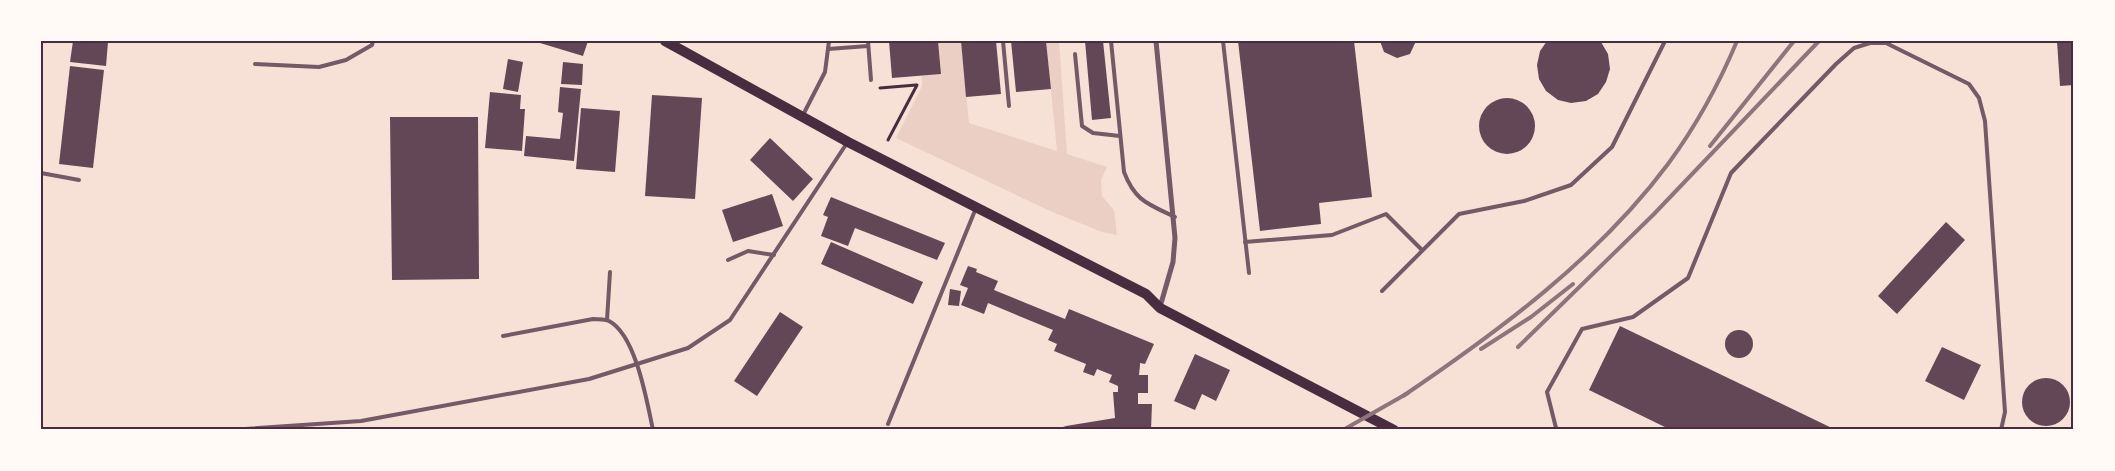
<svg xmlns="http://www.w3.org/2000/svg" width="2115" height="471" font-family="Arial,sans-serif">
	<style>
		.green { fill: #ebcfc5 }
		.building { fill: #644757 }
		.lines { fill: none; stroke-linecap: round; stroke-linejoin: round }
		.path { stroke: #4a2c40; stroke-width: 3 }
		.service { stroke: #755966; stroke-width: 4 }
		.minor { stroke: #755966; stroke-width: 5 }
		.secondary { stroke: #4a2c40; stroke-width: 10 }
		.rail { stroke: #8f747c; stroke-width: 4 }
		.neatline { fill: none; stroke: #4a2c40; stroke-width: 2 }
	</style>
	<rect width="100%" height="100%" fill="#f7e1d7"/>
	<!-- green -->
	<path class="green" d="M938,41h23l8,82 88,28 -11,-110h13l8,113 40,13 -6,13 1,16 12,14 3,25 -15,-3 -52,-21 -154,-73 26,-52v-10l19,-2z"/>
	<!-- building -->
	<g class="building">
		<path d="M73,41l35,1 -2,24 -36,-4z"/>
		<path d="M541,41h47l-5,15 -43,-13z"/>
		<path d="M889,41h49l3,33 -49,4z"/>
		<path d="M961,41h35l5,53 -35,3z"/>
		<path d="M1011,41h35l5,48 -35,3z"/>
		<path d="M1085,41h18l8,77 -19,2z"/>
		<path d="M1238,41h116l18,156 -53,6 2,21 -61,7z"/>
		<path d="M1380,41h36l-6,13 -13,4 -13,-6z"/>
		<path d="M1547,41l54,1 7,12 2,15 -4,13 -8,12 -12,7 -15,2 -13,-3 -12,-9 -7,-12 -2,-14 3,-14z"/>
		<path d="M2057,41h17v44l-14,1z"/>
		<path d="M508,59l15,3 -5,30 -15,-3z"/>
		<path d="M563,62l20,2 -1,21 -21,-1z"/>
		<path d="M70,66l34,4 -11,98 -34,-4z"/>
		<path d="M560,87l21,2 -7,72 -50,-5 2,-20 34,3 3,-26 -5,-1z"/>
		<path d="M490,92l31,3 -1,14h5l-3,42 -37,-3z"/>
		<path d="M652,95l50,3 -7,101 -50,-3z"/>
		<circle cx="1507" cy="126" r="28"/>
		<path d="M581,108l39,3 -5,61 -39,-3z"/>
		<path d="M390,117h88l1,162 -87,1z"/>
		<path d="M770,138l43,41 -20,22 -43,-41z"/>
		<path d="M772,194l11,32 -50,16 -11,-32z"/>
		<path d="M831,197l114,46 -8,17 -82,-32 -7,18 -27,-10 7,-19 -5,-2z"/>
		<path d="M1946,222l19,18 -68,74 -19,-18z"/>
		<path d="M831,242l92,40 -10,22 -92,-40z"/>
		<path d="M968,266l9,3 -1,3 22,9 -4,9 71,29 4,-10 85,35 -9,20 -5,-1v2l-1,10h9v18h-10v11h14l-1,26h-97l12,-4 49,-8 -2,-26h5v-6l-9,-4 3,-7 -15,-6 -3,7 -11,-4 3,-8 -32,-13 3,-7 -9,-4 5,-10 -65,-27 -4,11 -23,-9 7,-17 -8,-3z"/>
		<path d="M950,289l11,2 -2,15 -11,-1z"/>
		<path d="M780,312l23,15 -46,69 -23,-15z"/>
		<path d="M1620,326l106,51 110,53h-165l-82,-40z"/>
		<circle cx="1739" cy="344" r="14"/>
		<path d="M1942,347l39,18 -17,35 -39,-19z"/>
		<path d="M1195,354l35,16 -14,31 -14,-7 -7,16 -21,-9z"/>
		<circle cx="2046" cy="402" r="24"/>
	</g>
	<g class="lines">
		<!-- path -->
		<g class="path">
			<path d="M880,88l36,-3"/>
			<path d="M888,140l29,-55"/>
		</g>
		<!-- service -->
		<g class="service">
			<path d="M868,41l3,39"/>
			<path d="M1003,41l6,65"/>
			<path d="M1111,41l13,131c11,29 24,32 51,45"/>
			<path d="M1223,41l26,232"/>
			<path d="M828,49l40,-3"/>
			<path d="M1075,54l7,72 11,7 27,3"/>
			<path d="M255,64l64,3 27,-7 26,-15 1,-4"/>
			<path d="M803,115l22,-43 4,-31"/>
			<path d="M41,173l38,7"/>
			<path d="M1245,242l87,-7 54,-21 36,36"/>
			<path d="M728,260l20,-9 26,4"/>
			<path d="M1382,291l77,-77 65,-13 47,-16 41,-38 53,-106"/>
			<path d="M607,320l3,-48"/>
			<path d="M503,336l90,-17c5,0 11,0 16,2 27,14 38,81 44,109"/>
			<path d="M888,424l88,-216"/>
			<path d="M230,430l131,-9 228,-42 99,-31 42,-28 117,-177"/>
			<path d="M1561,430l-5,-2 -9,-36 35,-63 51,-12 55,-39 43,-105 105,-109 18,-16 16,-5h16l83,41 10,14 6,23 20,291 -4,18"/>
		</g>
		<!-- minor -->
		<path class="minor" d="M1156,41l19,197 -2,24 -13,45"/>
		<!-- secondary -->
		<path class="secondary" d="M665,41l183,101 298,152 14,14 234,122"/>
		<!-- rail -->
		<g class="rail">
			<path d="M1710,146l84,-105"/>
			<path d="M1518,347l136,-133 165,-173"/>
			<path d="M1481,349l50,-32 42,-33"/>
			<path d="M1403,396c96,-65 195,-138 265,-232 28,-38 51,-80 69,-123"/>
			<path d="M1343,430l65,-37"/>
		</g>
	</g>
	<!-- border -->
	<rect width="2115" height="471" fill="none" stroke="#fffaf5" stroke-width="85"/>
	<rect x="42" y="42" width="2030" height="386" class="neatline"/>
</svg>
